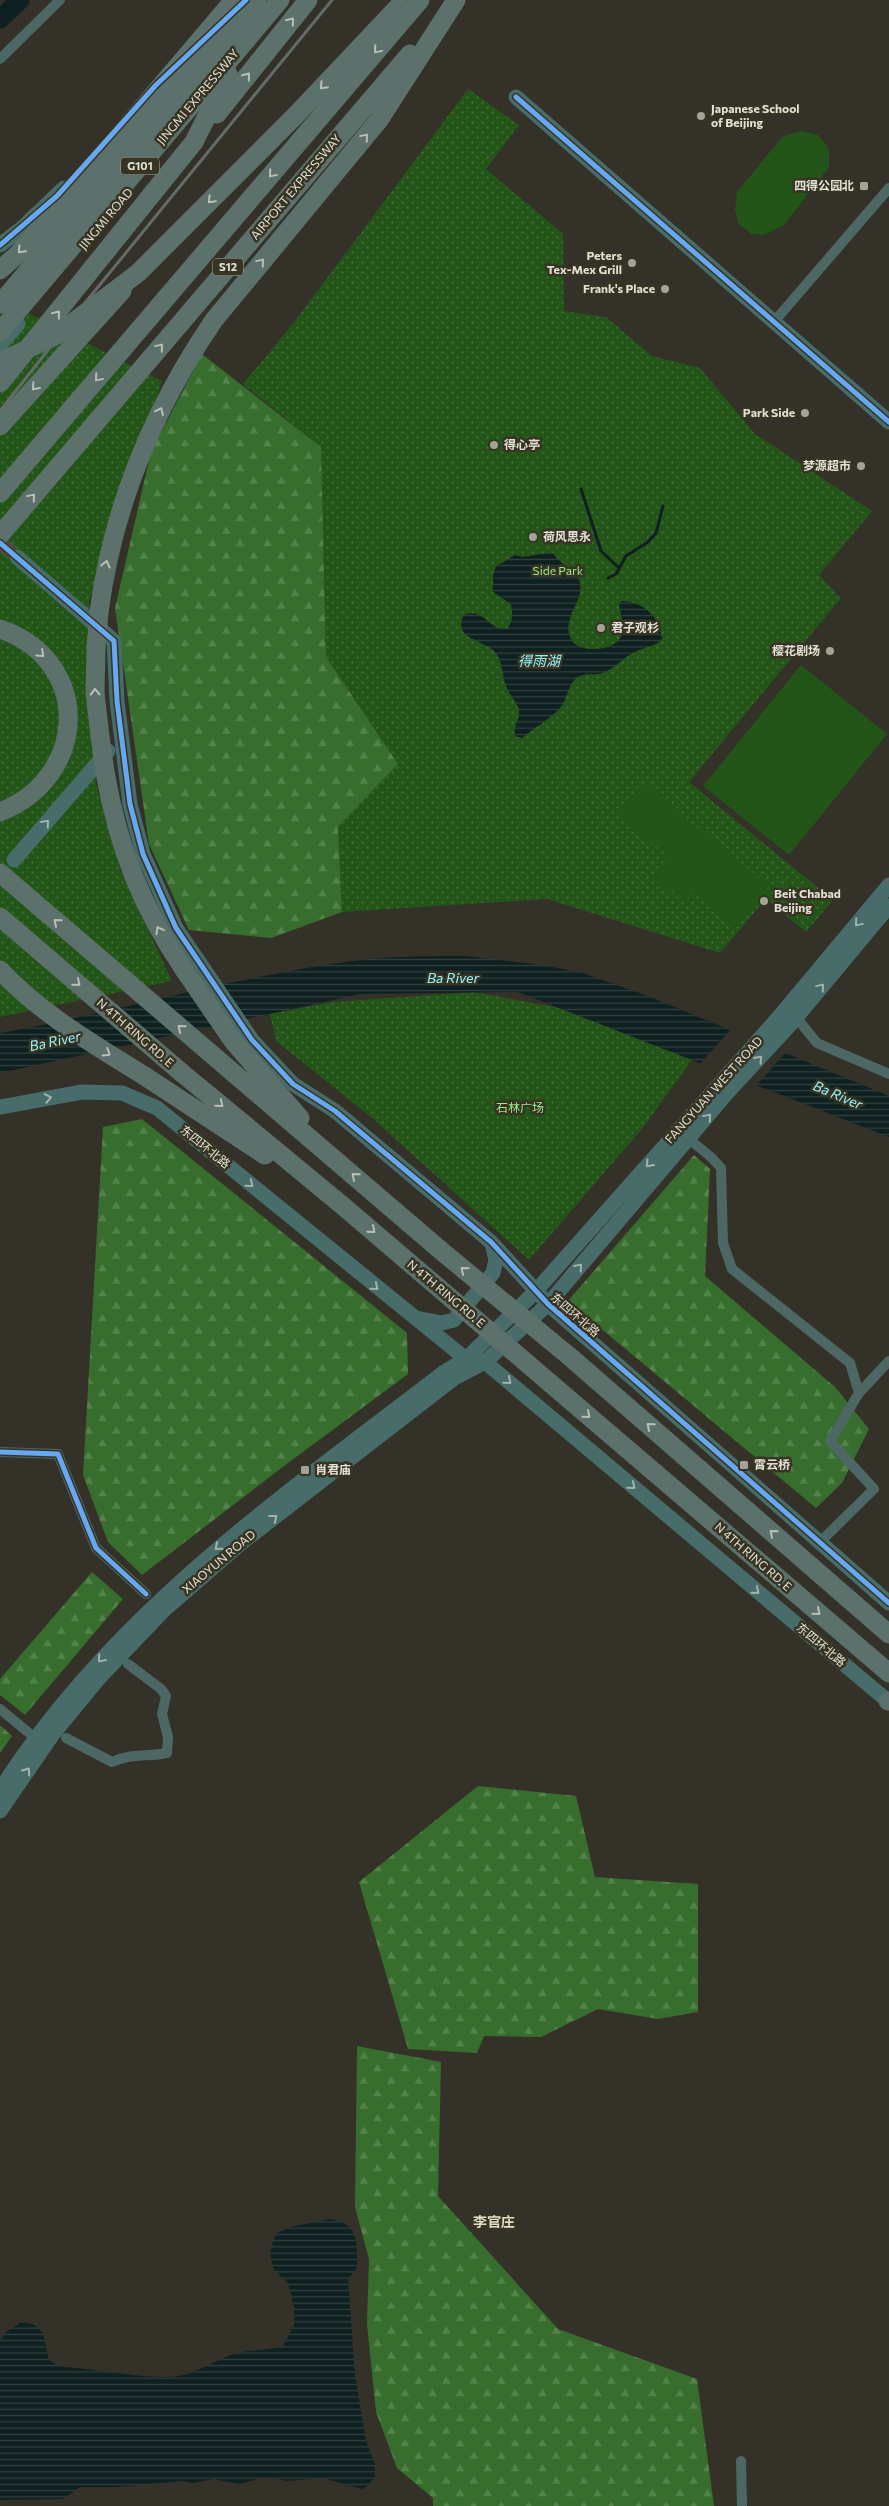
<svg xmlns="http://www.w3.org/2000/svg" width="889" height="2506" font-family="Commissioner,'Noto Sans SC',sans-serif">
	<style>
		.grass { fill: url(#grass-dots) }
		.forest { fill: url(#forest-firs) }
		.pitch { fill: #245518 }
		.water { fill: url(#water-rules) }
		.pier { fill: #333128 }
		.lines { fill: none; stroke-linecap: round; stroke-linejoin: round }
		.stream { stroke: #0f2021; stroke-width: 3 }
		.river { stroke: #0f2021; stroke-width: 19 }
		.secondary-tunnel { stroke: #4d4b42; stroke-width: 15; stroke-dasharray: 15 8; stroke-linecap: butt }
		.street { stroke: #4d6764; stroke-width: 10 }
		.secondary { stroke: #476c69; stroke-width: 15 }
		.highway { stroke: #5c716c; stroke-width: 19 }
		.rail { stroke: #636c68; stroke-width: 3 }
		.highway-bridge { stroke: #5c716c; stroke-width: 19 }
		.cycleway-casing { stroke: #383423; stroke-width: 8 }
		.cycleway { stroke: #66a8f1; stroke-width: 5 }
		.oneway { stroke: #babfb6 }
		.oneway2 { stroke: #a4b2aa }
		.poi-dot { fill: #a5a398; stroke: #383423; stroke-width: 2 }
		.labels { text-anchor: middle; stroke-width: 5; stroke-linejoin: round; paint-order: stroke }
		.shield { fill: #383423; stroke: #afaca0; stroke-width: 1 }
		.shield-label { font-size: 11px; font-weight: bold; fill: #e2e0d5 }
		.street-label { font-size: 12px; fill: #e2e0d5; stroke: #383423 }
		.poi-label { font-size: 12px; font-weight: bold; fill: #e2e0d5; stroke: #383423; text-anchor: start }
		.park-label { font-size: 12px; fill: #97ea87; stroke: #383423 }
		.water-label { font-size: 14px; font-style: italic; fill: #93f4ff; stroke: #383423 }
		.neighbourhood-label { font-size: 14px; font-weight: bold; fill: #e1dcc7; stroke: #383423 }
	</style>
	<defs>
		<pattern id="grass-dots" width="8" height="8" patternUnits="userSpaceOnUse" patternTransform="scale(1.25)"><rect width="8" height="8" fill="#245518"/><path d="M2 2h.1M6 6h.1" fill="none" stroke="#446d39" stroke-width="1.8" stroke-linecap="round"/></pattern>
		<pattern id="forest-firs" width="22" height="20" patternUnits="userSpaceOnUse" patternTransform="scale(1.25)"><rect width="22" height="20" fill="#386e2d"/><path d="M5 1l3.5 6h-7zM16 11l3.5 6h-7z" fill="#54824b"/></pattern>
		<pattern id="water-rules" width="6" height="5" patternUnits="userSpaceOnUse" patternTransform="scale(1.25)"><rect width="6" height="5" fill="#0f2021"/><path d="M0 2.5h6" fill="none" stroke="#324040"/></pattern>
	</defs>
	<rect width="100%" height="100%" fill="#333128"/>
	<!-- grass -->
	<g class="grass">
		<path d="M468,89l51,36 -33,44 77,65 1,77 42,6 46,39 48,12 55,66 117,77 -53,64 22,23 -152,184 144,118 -27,32 -40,-33 -46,54 -173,-54 -205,13 -4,-85 60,-63 -72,-107 -5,-210 -78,-63 52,-63z"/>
		<path d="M0,299l162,82 -73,221 7,181 25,88 51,110 -172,36z"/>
		<path d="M475,992l100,19 122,42 -56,77 -112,130 -158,-143 -95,-76 -6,-27 63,-12z"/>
	</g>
	<!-- forest -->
	<g class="forest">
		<path d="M202,354l119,93 5,210 72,107 -60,63 4,85 -71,26 -82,-8 -40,-86 -34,-236 36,-156z"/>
		<path d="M142,1119l265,214 1,41 -124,92 -142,109 -34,-33 -25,-67 20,-348z"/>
		<path d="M694,1155l16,14 -5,107 130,111 34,42 -27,54 -26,25 -248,-207z"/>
		<path d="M92,1572l31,27 -98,116 -25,-20v-16z"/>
		<path d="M0,1725l12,11 -12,17z"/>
		<path d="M478,1786l98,10 19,81 103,7v128l-40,7 -60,-10 -57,28 -57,-1 -7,17 -69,-4 -49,-167z"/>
		<path d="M357,2046l84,16 -3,134 120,133 139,50 17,127h-281v-8l-36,-30 -21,-56 -9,-88 2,-65 -14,-52z"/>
	</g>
	<!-- pitch -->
	<g class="pitch">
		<path d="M802,131l16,4 11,14v18l-45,58 -20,10 -13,-1 -12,-10 -4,-14 2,-18 46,-56z"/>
		<path d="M801,665l86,69 -98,121 -86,-69z"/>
		<path d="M642,783l127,103 -33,41 -43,-35 -9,10 -31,-26 15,-20 -52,-43z"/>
	</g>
	<!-- water -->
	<g class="water">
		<path d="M548,553h5c6,11 22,15 26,27 8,19 -19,38 -8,59 8,16 47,12 51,-5 3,-10 -2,-21 -3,-30l3,-3c21,0 39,17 40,38 -7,8 -18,8 -27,13 -12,5 -19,16 -32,21 -8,3 -17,-1 -25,4 -9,6 -10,18 -15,27 -7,11 -30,25 -41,34l-7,-2c-2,-10 5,-17 4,-26 -2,-9 -10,-15 -13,-24 -4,-10 -3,-23 -10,-33 -10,-13 -45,-13 -32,-38 21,-8 23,16 43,14 6,-8 6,-15 4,-25l-18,-12v-17l3,-9 19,-11 7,2z"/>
		<path d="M466,956l76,9 41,8 65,23 241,100v41l-371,-145 -158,2 -360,79v-40c118,-21 234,-56 352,-72 38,-5 76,-5 114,-5z"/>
		<path d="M329,2219c31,4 28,23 28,49l-9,11 7,96 11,66 9,24v11l-6,9 -7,4 -39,-11 -35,3 -23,-4 -26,7 -25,-5 -21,4 -10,-2 -66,6h-37l-17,12 -63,1v-159l6,-9 17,-11c32,8 17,30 29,41 3,2 8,4 12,5 34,2 68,10 102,10 26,1 45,-16 68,-23 16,-5 33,-3 49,-8l11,-21v-18l-6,-24 -14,-13 -4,-15 3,-14 4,-8 14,-6z"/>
	</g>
	<!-- pier -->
	<path class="pier" d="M732,1028l55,23 -33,37 -56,-22z"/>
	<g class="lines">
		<!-- stream -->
		<g class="stream">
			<path d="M581,489l20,62 18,17"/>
			<path d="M608,578l8,-4 10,-18 22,-14 8,-9 7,-27"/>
		</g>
		<!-- river -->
		<path class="river" d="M0,19l20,-19"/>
		<!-- secondary-tunnel -->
		<path class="secondary-tunnel" d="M0,543l17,14"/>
		<!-- street -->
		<g class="street">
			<path d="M0,59l60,-59"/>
			<path d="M773,323l116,-135"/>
			<path d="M796,1017l21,26 72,31"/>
			<path d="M689,1139l22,18 10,11 2,75 9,26 118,94 9,30 -29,48 44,48 -54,53"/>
			<path d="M859,1393l30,-32"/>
			<path d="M0,1452l58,2 38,94 50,46"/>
			<path d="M0,1709l34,28"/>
			<path d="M66,1738l46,24c19,-9 36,-5 55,-9l1,-16 -6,-23 4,-18 -5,-7 -33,-25"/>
			<path d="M741,2461l1,45"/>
		</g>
		<!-- secondary -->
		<g class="secondary">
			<path d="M516,97l373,325"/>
			<path d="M0,245l22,-17 42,-40"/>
			<path d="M0,345l18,-21"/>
			<path d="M17,557l97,84 3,60 13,103 13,50 33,74 76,112 41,44 42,27 156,131 57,62 341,299"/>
			<path d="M14,860l94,-109"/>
			<path d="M0,1107l82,-15 40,1 35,15 309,251 19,3 404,340"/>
			<path d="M416,1318l26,5 12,-3 39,-47 3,-13 -4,-16"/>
			<path d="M0,1790c112,-177 281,-292 443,-417l23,-14 69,-67 243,-274 111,-133"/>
			<path d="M0,1811l53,-77 47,-57 64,-67 76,-66 213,-165 32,-17 63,-58 179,-211 63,-68 99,-119"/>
		</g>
		<!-- highway -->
		<g class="highway">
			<path d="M217,114l91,-114"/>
			<path d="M295,116l104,-110"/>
			<path d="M0,304l257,-304"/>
			<path d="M0,332l280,-332"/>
			<path d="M0,383l194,-241 34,-68"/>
			<path d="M0,426l122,-135"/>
			<path d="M0,493l420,-493"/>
			<path d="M0,535l410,-481"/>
			<path d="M99,612c14,-106 55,-204 115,-292l165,-200 77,-120"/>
			<path d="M0,629c93,32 89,148 0,183"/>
			<path d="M96,647l-1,46 5,43"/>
			<path d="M105,772c13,75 37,136 80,199"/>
			<path d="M0,917l182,156"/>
			<path d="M0,970c40,43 93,74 143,105"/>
			<path d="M569,1356l320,278"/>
			<path d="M550,1383l339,290"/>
			<path d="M888,1701h1"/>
		</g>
		<!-- rail -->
		<path class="rail" d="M0,411l85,-108 247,-303"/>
		<!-- highway-bridge -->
		<g class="highway-bridge">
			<path d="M0,270l19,-17 215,-253"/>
			<path d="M0,362l55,-26 83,-63 157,-157"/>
			<path d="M96,647l3,-35"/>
			<path d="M100,736l5,36"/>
			<path d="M0,873l445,381 124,102"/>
			<path d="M185,971l48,70 67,77"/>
			<path d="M182,1073l161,133 207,177"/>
			<path d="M143,1075l122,80"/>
		</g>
		<defs>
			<g id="cycleway">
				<path d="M516,97l373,325"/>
				<path d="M0,245l57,-49 99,-111 90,-85"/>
				<path d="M0,543l114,98 3,60 13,103 13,50 33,74 76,112 41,44 42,27 156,131 57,62 341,299"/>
				<path d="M0,1452l58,2 38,94 50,46"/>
			</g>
		</defs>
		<!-- cycleway casing -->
		<use href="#cycleway" class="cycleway-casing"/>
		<!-- cycleway -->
		<use href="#cycleway" class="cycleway"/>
	</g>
	<!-- one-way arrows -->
	<defs><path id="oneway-chevron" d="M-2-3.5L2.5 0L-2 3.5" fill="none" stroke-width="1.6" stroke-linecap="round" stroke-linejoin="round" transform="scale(1.25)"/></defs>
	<g class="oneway">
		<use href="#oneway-chevron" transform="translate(291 21) rotate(-51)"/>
		<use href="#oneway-chevron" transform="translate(377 50) rotate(130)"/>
		<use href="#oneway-chevron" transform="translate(247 76) rotate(-51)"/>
		<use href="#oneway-chevron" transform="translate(323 86) rotate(134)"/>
		<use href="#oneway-chevron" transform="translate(365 137) rotate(-50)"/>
		<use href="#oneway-chevron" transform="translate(272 174) rotate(130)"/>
		<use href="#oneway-chevron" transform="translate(211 200) rotate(135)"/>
		<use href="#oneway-chevron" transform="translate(21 250) rotate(133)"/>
		<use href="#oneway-chevron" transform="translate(261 262) rotate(-50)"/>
		<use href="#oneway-chevron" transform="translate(57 314) rotate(-51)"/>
		<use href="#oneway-chevron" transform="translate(160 347) rotate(-50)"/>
		<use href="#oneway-chevron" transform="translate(98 378) rotate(130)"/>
		<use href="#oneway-chevron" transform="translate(35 387) rotate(132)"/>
		<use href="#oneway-chevron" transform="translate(160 411) rotate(-64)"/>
		<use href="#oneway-chevron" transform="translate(32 497) rotate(-50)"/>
		<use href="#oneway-chevron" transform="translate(106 564) rotate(-76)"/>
		<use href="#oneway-chevron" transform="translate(41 654) rotate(42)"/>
		<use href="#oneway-chevron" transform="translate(95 692) rotate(-92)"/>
		<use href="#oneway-chevron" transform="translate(57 922) rotate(-139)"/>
		<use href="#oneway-chevron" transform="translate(159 930) rotate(-119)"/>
		<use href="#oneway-chevron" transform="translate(77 983) rotate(41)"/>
		<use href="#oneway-chevron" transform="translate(181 1028) rotate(-139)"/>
		<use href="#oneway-chevron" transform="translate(107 1053) rotate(32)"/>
		<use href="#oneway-chevron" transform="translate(220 1104) rotate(39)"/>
		<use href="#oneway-chevron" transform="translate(355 1176) rotate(-139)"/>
		<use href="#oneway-chevron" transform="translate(372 1230) rotate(41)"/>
		<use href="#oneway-chevron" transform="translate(464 1270) rotate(-141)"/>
		<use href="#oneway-chevron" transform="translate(587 1415) rotate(41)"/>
		<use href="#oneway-chevron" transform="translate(650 1426) rotate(-139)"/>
		<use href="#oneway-chevron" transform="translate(773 1533) rotate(-139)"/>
		<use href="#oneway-chevron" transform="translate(817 1612) rotate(41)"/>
	</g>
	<g class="oneway2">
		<use href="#oneway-chevron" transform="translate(46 823) rotate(-49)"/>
		<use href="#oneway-chevron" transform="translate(858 923) rotate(130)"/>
		<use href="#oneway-chevron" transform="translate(821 987) rotate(-50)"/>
		<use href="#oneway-chevron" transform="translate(759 1059) rotate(-48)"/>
		<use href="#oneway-chevron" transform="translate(48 1098) rotate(-11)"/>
		<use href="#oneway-chevron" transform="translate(708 1117) rotate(-50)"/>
		<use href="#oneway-chevron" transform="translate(649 1164) rotate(132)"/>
		<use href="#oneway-chevron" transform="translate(250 1184) rotate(39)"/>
		<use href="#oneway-chevron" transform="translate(579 1267) rotate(-49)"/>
		<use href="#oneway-chevron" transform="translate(375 1287) rotate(39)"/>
		<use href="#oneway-chevron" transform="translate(508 1381) rotate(40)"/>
		<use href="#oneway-chevron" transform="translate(632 1486) rotate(40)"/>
		<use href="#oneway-chevron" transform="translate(274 1518) rotate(-38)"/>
		<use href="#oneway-chevron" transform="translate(218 1547) rotate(140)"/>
		<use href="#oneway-chevron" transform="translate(756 1591) rotate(40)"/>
		<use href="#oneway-chevron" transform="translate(101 1659) rotate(131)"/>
		<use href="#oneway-chevron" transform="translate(27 1771) rotate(-55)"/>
	</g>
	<!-- markers -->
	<g class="poi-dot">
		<circle cx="701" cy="116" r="5"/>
		<rect x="859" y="181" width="10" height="10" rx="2.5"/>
		<circle cx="632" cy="263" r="5"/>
		<circle cx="665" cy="289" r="5"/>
		<circle cx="805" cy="413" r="5"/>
		<circle cx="494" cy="445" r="5"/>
		<circle cx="861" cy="466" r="5"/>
		<circle cx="533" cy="537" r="5"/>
		<circle cx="601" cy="628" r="5"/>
		<circle cx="830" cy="651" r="5"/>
		<circle cx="764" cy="901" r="5"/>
		<rect x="739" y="1460" width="10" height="10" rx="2.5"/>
		<rect x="300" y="1465" width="10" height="10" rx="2.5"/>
	</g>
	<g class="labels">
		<!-- shield labels -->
		<g class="shield">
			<rect x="121" y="157.5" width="38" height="17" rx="4"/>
			<rect x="213" y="258.5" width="30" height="17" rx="4"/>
		</g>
		<g class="shield-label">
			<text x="140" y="170">G101</text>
			<text x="228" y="271">S12</text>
		</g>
		<!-- street labels -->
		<g class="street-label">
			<text transform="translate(198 97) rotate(-50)" y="4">JINGMI EXPRESSWAY</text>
			<text transform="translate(296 187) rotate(-50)" y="4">AIRPORT EXPRESSWAY</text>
			<text transform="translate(106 219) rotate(-50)" y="4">JINGMI ROAD</text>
			<text transform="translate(135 1033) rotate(41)" y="4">N 4TH RING RD. E</text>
			<text transform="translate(714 1090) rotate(-48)" y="4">FANGYUAN WEST ROAD</text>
			<text transform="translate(205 1147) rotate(39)" y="4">东四环北路</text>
			<text transform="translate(446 1294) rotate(40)" y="4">N 4TH RING RD. E</text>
			<text transform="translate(575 1315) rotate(41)" y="4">东四环北路</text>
			<text transform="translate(753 1557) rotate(41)" y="4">N 4TH RING RD. E</text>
			<text transform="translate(219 1562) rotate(-40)" y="4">XIAOYUN ROAD</text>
			<text transform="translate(821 1645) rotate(40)" y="4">东四环北路</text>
		</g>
		<!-- poi labels -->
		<g class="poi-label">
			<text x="711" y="113">Japanese School<tspan x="711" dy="14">of Beijing</tspan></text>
			<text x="854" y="190" text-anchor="end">四得公园北</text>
			<text x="622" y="260" text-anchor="end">Peters<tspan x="622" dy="14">Tex-Mex Grill</tspan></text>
			<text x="655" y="293" text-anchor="end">Frank's Place</text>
			<text x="795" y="417" text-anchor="end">Park Side</text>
			<text x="504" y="449">得心亭</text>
			<text x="851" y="470" text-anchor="end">梦源超市</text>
			<text x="543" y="541">荷风思永</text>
			<text x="611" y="632">君子观杉</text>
			<text x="820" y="655" text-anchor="end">樱花剧场</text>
			<text x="774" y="898">Beit Chabad<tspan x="774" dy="14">Beijing</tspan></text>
			<text x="754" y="1469">霄云桥</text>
			<text x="315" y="1474">肖君庙</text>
		</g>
		<!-- park labels -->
		<g class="park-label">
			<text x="558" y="575">Side Park</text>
			<text x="520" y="1112">石林广场</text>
		</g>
		<!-- water labels -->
		<g class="water-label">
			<text x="539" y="666">得雨湖</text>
			<text x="453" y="983">Ba River</text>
			<text transform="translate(55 1041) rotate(-12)" y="5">Ba River</text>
			<text transform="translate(838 1095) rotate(23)" y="5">Ba River</text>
		</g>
		<!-- neighbourhood labels -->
		<g class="neighbourhood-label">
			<text x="494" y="2227">李官庄</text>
		</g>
	</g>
</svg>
